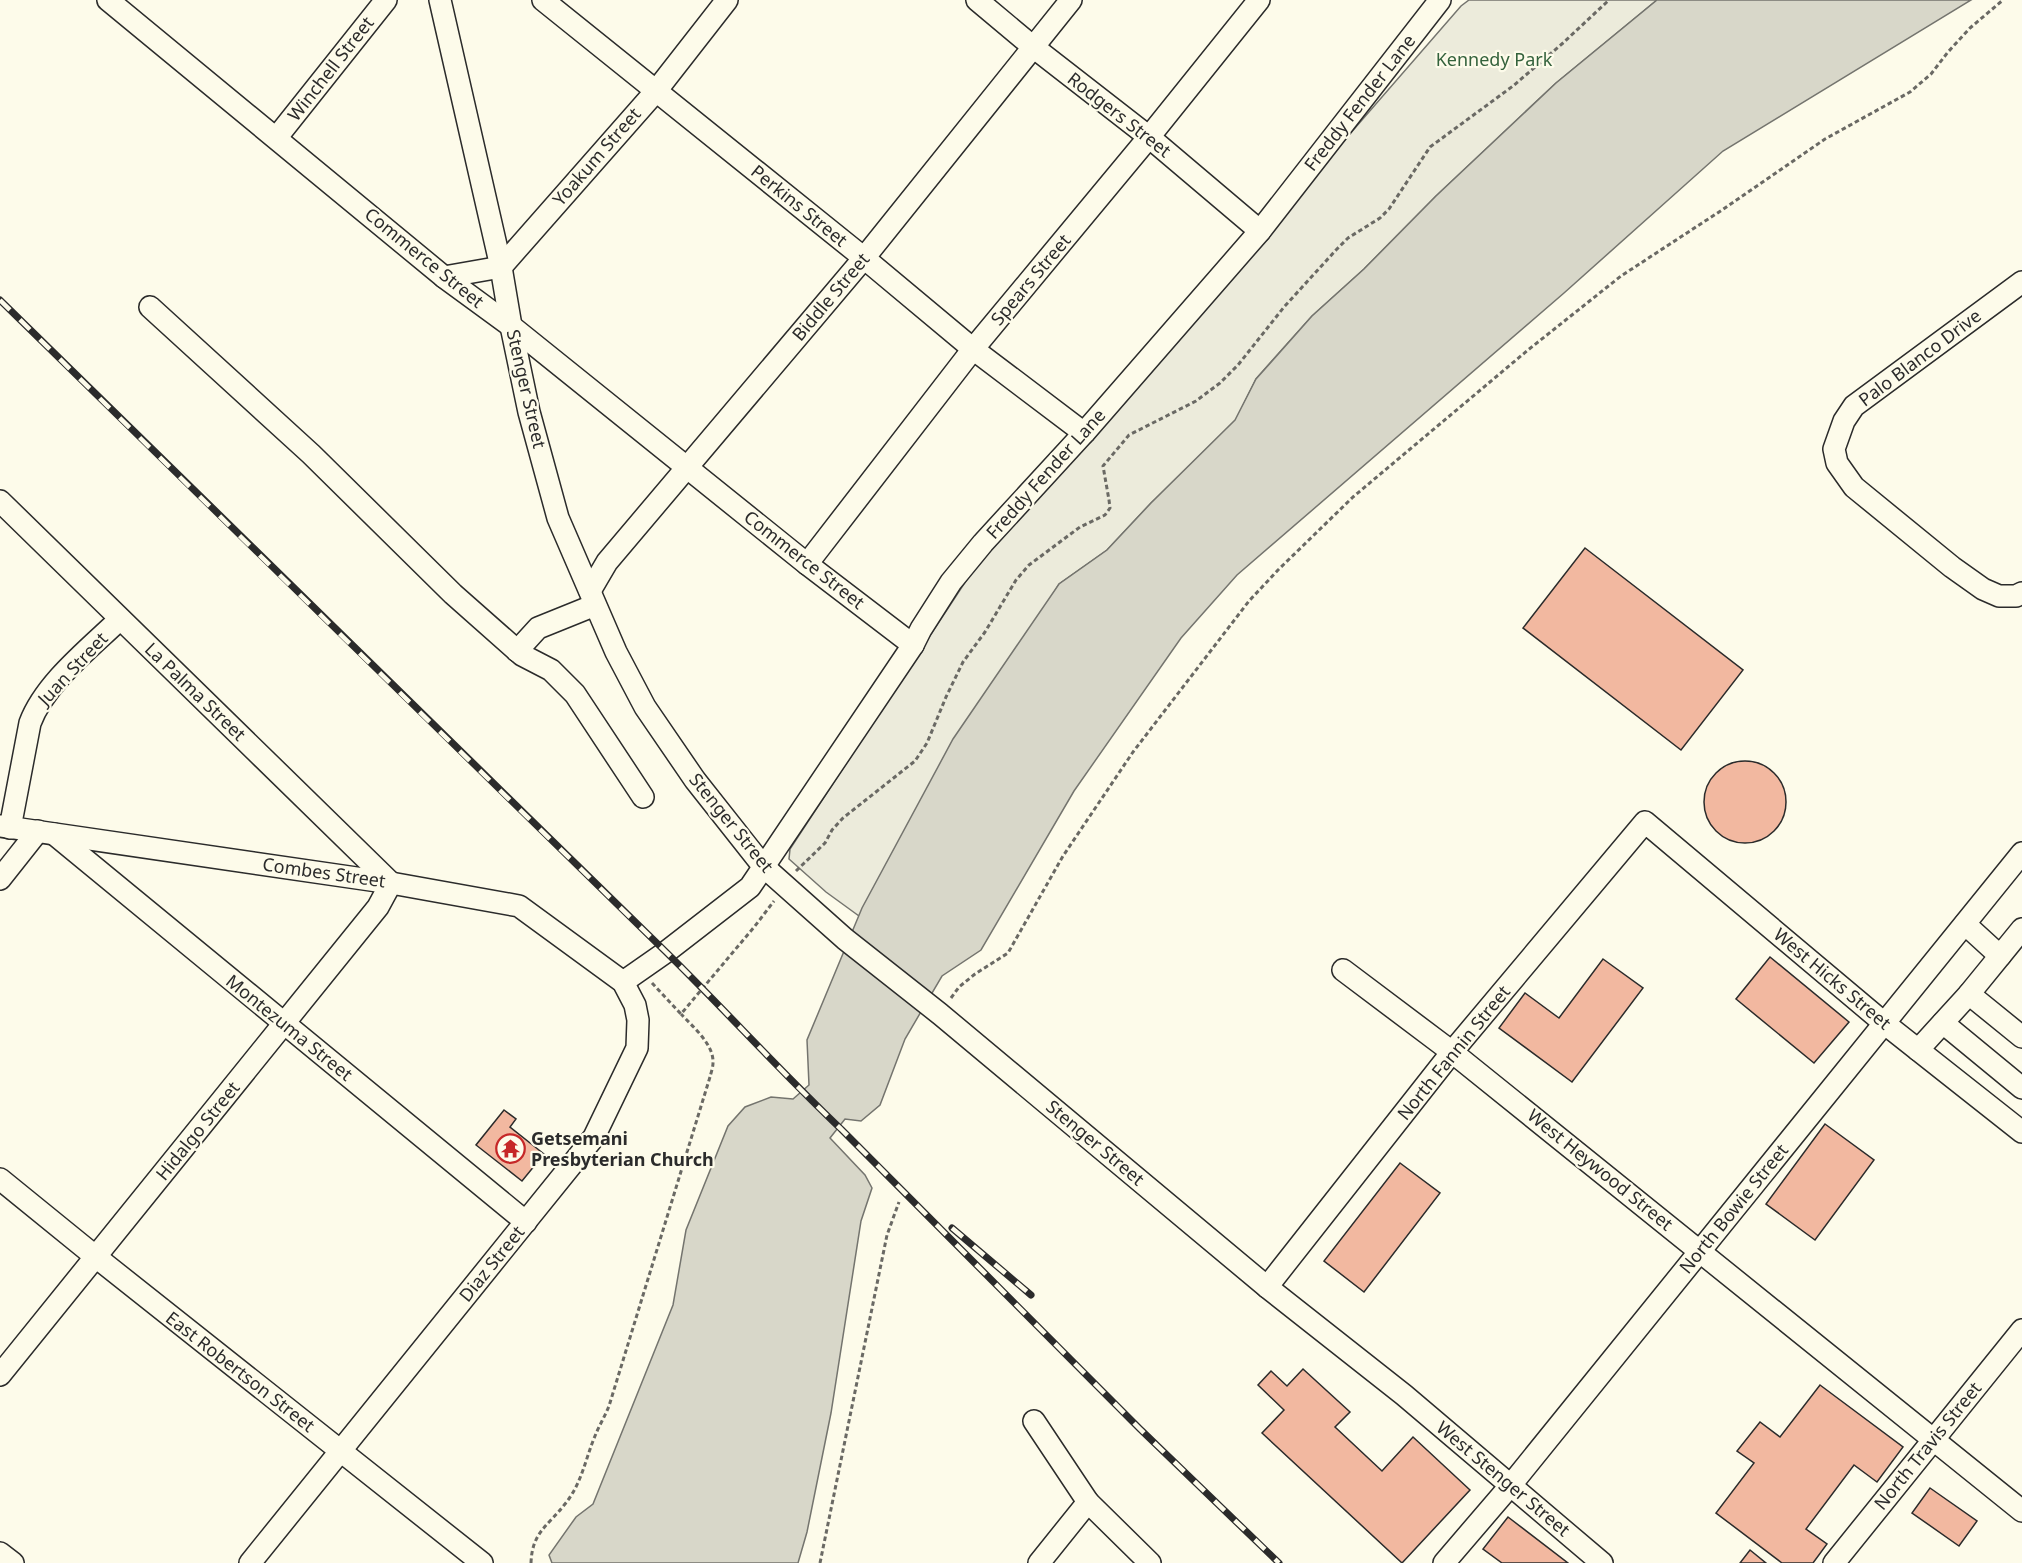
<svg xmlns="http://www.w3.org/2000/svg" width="2022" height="1563" font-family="'Noto Sans',sans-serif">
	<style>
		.green { fill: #ecebdb; stroke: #74746e; stroke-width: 1.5 }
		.water { fill: #d8d7c9; stroke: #74746e; stroke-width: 1.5 }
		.building { fill: #f2b8a0; stroke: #2b2b2b; stroke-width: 1.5 }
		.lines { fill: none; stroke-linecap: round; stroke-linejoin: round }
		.minor-casing { stroke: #2b2b2b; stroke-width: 24 }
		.path { stroke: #6a6964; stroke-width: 3; stroke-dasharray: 4.5 3; stroke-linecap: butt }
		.minor { stroke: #fdfbea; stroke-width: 21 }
		.rail-casing { stroke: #2b2b2b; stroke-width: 7 }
		.rail { stroke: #fdfbea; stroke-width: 4.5; stroke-dasharray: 14; stroke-linecap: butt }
		.labels { text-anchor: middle; stroke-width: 4.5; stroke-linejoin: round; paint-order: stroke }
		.park-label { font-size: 18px; fill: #34623c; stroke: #fdfbea }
		.street-label { font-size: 18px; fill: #2b2b2b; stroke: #fdfbea }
		.poi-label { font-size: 18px; font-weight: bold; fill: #2b2b2b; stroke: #fdfbea; text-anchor: start }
	</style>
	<rect width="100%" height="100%" fill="#fdfbea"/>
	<!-- green -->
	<path class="green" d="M1469,0h188l-101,83 -120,113 -72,73 -52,47 -56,63 -20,41 -85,83 -44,47 -48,34 -200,332 -33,-24 -37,-33 1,-10 189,-288 482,-555z"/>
	<!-- water -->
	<path class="water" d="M1657,0h314l-248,151 -159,142 -327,282 -56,63 -107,153 -93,159 -39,26 -37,63 -25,66 -19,16 -16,-2 -15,19 35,37 7,13 -11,33 -30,192 -24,119 -9,31h-246l-3,-8 27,-38 17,-13 80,-199 13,-75 42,-104 17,-19 26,-10 22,2 16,-14 -2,-45 55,-132 91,-169 106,-155 48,-34 44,-47 84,-83 21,-41 56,-63 52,-47 72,-73 120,-113z"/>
	<!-- building -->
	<g class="building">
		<path d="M1585,548l158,122 -62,80 -158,-122z"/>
		<circle cx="1745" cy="802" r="41"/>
		<path d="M1770,957l79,65 -35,41 -78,-64z"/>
		<path d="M1603,959l40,29 -71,94 -73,-54 26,-35 34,25z"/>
		<path d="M504,1110l12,9 -6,8 34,27 -22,27 -46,-36z"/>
		<path d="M1825,1124l49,36 -59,80 -49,-36z"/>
		<path d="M1400,1163l40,30 -76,99 -40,-31z"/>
		<path d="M1303,1369l47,43 -15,15 47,44 31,-34 57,53 -68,73 -140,-130 22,-23 -26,-25 13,-14 16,15z"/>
		<path d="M1820,1385l83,62 -26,35 -23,-17 -48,64 21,15 -14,19h-31l-66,-50 38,-50 -17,-12 23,-29 20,15z"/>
		<path d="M1930,1488l47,33 -18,25 -47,-33z"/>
		<path d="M1508,1517l60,46h-66l-19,-14z"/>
		<path d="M1750,1550l16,13h-26z"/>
	</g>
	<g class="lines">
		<defs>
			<g id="minor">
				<path d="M108,0l336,277 67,49 296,238 106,81"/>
				<path d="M440,0l61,267 10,59 18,86 29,106 58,134 29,55 50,73 68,86 82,73 95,75 327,273 137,108 198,168"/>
				<path d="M543,0l321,258 109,91 111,84"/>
				<path d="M977,0l55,46 117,91 111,94"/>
				<path d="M277,137l109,-137"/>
				<path d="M444,277l57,-10 155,-176 71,-91"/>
				<path d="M2022,282l-168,124 -10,15 -10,28 3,14 17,24 98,80 31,22 16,7h17l6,-3"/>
				<path d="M150,307l161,147 142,140 69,61 29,15 24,24 68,103"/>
				<path d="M0,501l391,382"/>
				<path d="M807,564l166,-215 176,-212 110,-137"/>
				<path d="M590,591l17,-29 257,-304 207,-258"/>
				<path d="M517,651l21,-23 57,-23"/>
				<path d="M0,826l391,57 128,23 104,76 12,23 3,15 -1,28 -43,89 -344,426"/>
				<path d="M10,828l20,-105c15,-40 60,-75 90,-104"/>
				<path d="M54,834l472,388"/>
				<path d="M0,879l38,-48"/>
				<path d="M1965,924l35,32"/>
				<path d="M1343,970l109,82 570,459"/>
				<path d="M623,982l43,-30 84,-65 163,-242 8,-16 30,-47 32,-39 101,-110 176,-202 180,-231"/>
				<path d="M1969,994l53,-65"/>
				<path d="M1943,1023l79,65"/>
				<path d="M1918,1050l51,-56 53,43"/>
				<path d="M0,1179l96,78 386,306"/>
				<path d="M1267,1287l185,-235 193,-230 239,201 138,109"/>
				<path d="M0,1375l378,-468 13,-24"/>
				<path d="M1034,1421l54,81 -49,61"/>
				<path d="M1088,1502l62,61"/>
				<path d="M0,1553l13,10"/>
				<path d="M1444,1563l66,-77 512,-633"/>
				<path d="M1834,1563l188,-233"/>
			</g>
		</defs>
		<!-- minor casing -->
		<use href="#minor" class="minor-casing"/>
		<!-- path -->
		<g class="path">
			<path d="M796,871l29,-28 7,-13 11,-12 72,-57 12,-18 19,-46 17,-35 22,-30 31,-52 13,-15 51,-38 25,-12 5,-7 -1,-8 -6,-34 26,-31 67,-34 24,-18 18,-18 46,-58 52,-57 12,-12 32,-20 9,-9 41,-62 83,-61 50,-43 46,-43"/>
			<path d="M652,983l29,31 74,-88 19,-25"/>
			<path d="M951,998l8,-11 16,-13 33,-21 55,-97 70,-104 116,-151 29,-31 75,-73 175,-147 93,-74 101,-66 103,-71 85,-47 21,-18 17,-22 22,-24 33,-28"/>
			<path d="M531,1563c1,-31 17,-37 34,-59 17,-21 20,-44 30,-68 4,-10 10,-20 14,-30l101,-329c1,-4 3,-10 3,-14 1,-19 -21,-37 -32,-49"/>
			<path d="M820,1563l67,-328 12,-33"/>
		</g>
		<!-- minor -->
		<use href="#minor" class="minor"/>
		<defs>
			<g id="rail">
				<path d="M0,300c221,218 443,435 666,652 59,58 115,120 175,177l299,300 139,134"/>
				<path d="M952,1228l79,67"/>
			</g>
		</defs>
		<!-- rail casing -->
		<use href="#rail" class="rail-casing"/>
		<!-- rail -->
		<use href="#rail" class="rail"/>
	</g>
	<!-- icons -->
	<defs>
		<symbol id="temple-ring" viewBox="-11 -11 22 22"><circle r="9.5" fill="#fdfbea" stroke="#c62828" stroke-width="1.5"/><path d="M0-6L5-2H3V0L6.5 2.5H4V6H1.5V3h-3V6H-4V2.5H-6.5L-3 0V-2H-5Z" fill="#c62828"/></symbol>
	</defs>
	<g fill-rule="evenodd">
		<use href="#temple-ring" x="494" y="1132" width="33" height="33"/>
	</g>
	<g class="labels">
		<!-- park labels -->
		<g class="park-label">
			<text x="1494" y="66">Kennedy Park</text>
		</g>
		<!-- street labels -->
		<g class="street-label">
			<text transform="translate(331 69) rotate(-52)" y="6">Winchell Street</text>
			<text transform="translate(1360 103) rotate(-52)" y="6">Freddy Fender Lane</text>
			<text transform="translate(1119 115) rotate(38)" y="6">Rodgers Street</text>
			<text transform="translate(597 157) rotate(-49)" y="6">Yoakum Street</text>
			<text transform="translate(799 206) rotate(39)" y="6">Perkins Street</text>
			<text transform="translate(424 258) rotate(39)" y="6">Commerce Street</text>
			<text transform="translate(1031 280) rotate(-50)" y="6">Spears Street</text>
			<text transform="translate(831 297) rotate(-50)" y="6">Biddle Street</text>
			<text transform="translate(1920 358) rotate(-37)" y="6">Palo Blanco Drive</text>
			<text transform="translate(526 389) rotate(77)" y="6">Stenger Street</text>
			<text transform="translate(1046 474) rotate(-48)" y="6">Freddy Fender Lane</text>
			<text transform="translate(804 560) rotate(38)" y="6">Commerce Street</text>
			<text transform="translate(73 669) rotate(-47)" y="6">Juan Street</text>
			<text transform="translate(195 692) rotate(44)" y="6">La Palma Street</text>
			<text transform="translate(731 823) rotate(51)" y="6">Stenger Street</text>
			<text transform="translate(324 873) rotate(8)" y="6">Combes Street</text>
			<text transform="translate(1832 979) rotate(40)" y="6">West Hicks Street</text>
			<text transform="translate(289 1028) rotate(39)" y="6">Montezuma Street</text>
			<text transform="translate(1454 1053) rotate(-51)" y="6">North Fannin Street</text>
			<text transform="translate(198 1131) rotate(-51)" y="6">Hidalgo Street</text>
			<text transform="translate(1095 1143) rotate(40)" y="6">Stenger Street</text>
			<text transform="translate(1600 1170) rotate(39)" y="6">West Heywood Street</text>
			<text transform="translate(1734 1209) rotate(-51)" y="6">North Bowie Street</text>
			<text transform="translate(492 1264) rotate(-51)" y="6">Diaz Street</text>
			<text transform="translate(240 1372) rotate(38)" y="6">East Robertson Street</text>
			<text transform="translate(1928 1446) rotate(-51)" y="6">North Travis Street</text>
			<text transform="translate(1503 1479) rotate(40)" y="6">West Stenger Street</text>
		</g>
		<!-- poi labels -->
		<g class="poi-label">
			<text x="531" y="1145">Getsemani<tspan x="531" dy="21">Presbyterian Church</tspan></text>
		</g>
	</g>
</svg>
